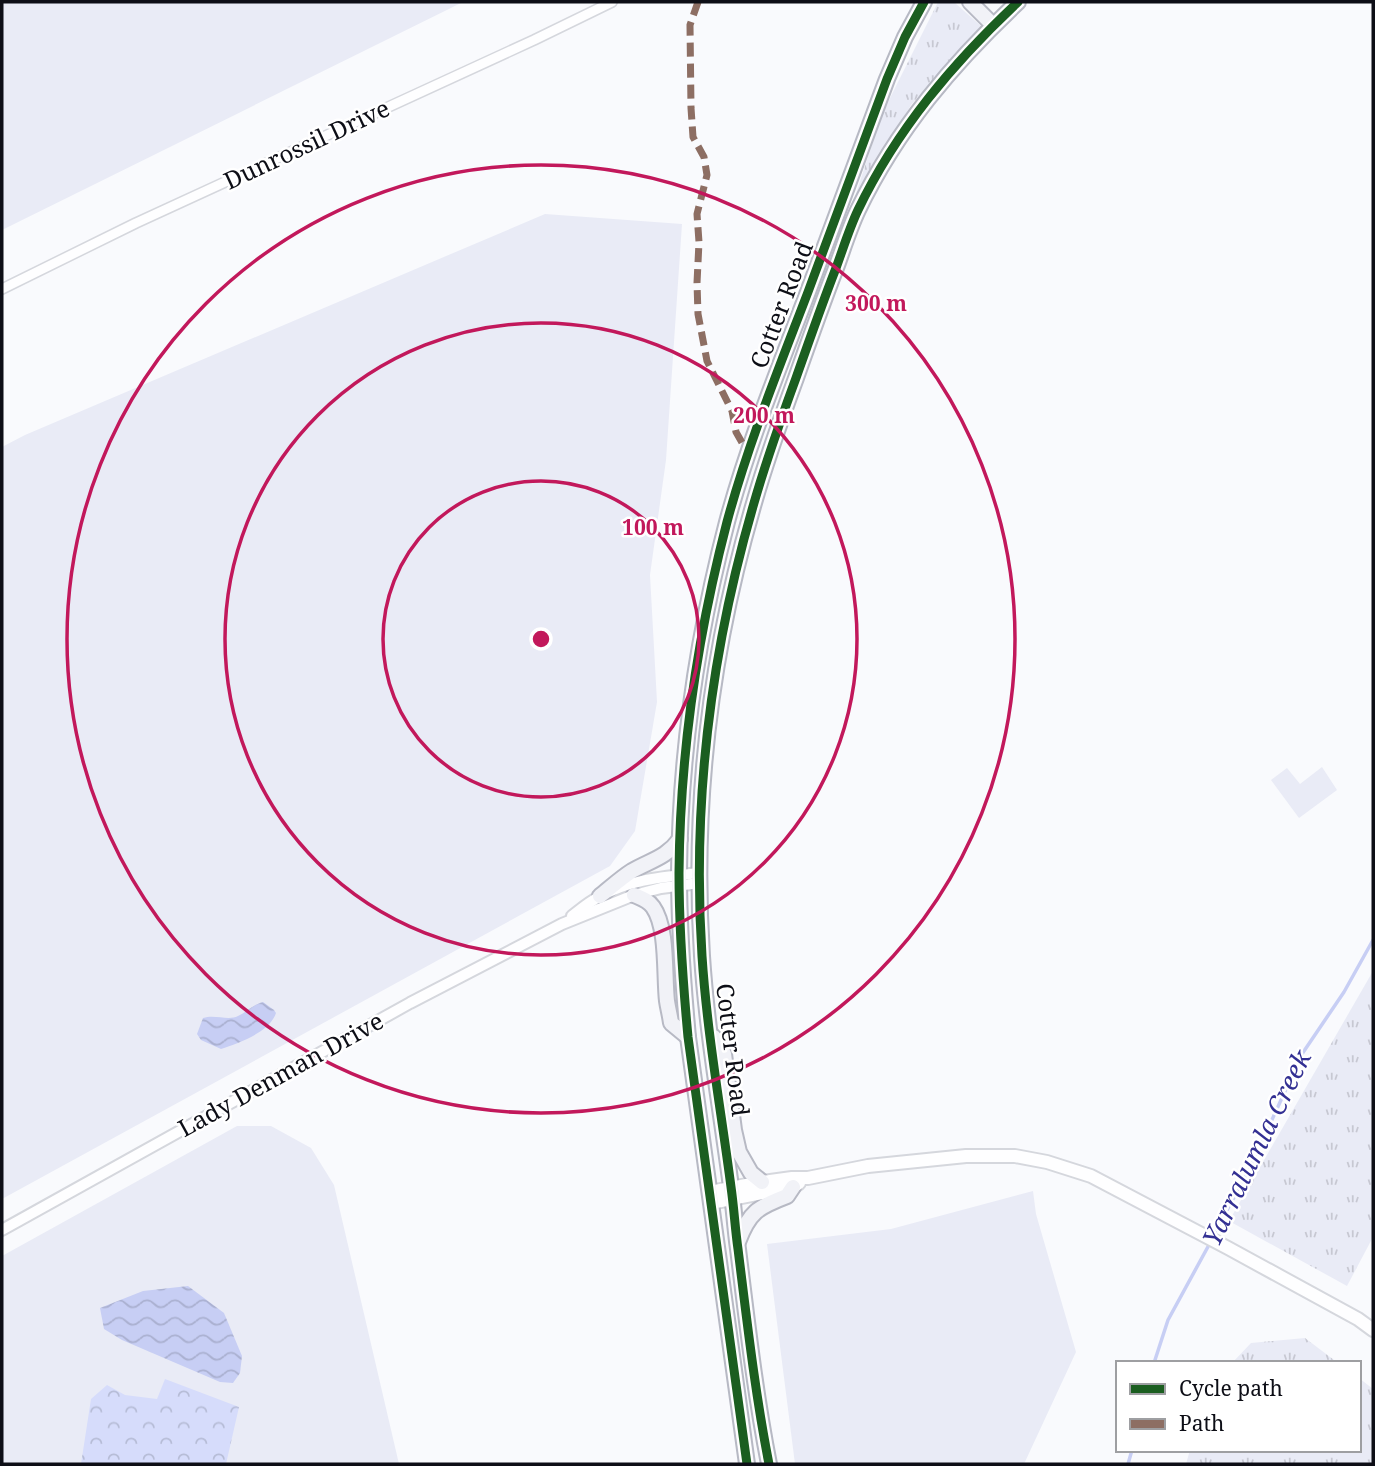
<svg xmlns="http://www.w3.org/2000/svg" width="1375" height="1466" font-family="'Noto Serif',serif">
	<style>
		.grass { fill: #e9ebf6 }
		.forest { fill: url(#forest-crowns) }
		.park { fill: url(#park-tufts) }
		.water { fill: url(#water-waves) }
		.lines { fill: none; stroke-linecap: round; stroke-linejoin: round }
		.stream { stroke: #c7cef4; stroke-width: 3.5 }
		.minor-casing { stroke: #d5d7dd; stroke-width: 12 }
		.tertiary-casing { stroke: #d5d7dd; stroke-width: 14 }
		.secondary-casing { stroke: #d5d7dd; stroke-width: 16 }
		.primary-casing { stroke: #b7b9c4; stroke-width: 18 }
		.minor { stroke: #fefeff; stroke-width: 9 }
		.tertiary { stroke: #fefeff; stroke-width: 10 }
		.secondary { stroke: #fefeff; stroke-width: 12 }
		.primary { stroke: #f1f2f7; stroke-width: 14 }
		.quiet { stroke: #8d6e63; stroke-width: 7; stroke-dasharray: 14 7; stroke-linecap: butt }
		.cycleway-casing { stroke: #fff; stroke-width: 13 }
		.cycleway { stroke: #1b5e20; stroke-width: 9 }
		.ring { fill: none; stroke: #c2185b; stroke-width: 3.5 }
		.labels { text-anchor: middle; stroke-width: 5; stroke-linejoin: round; paint-order: stroke }
		.street-label { font-size: 24px; fill: #0d0e16; stroke: #fff }
		.water-label { font-size: 26px; font-style: italic; fill: #333093; stroke: #fff }
		.centre { fill: #c2185b; stroke: #fff; stroke-width: 3.5 }
		.ring-label { font-size: 21px; text-anchor: middle; font-weight: bold; fill: #c2185b; stroke: #fff; stroke-width: 5; stroke-linejoin: round; paint-order: stroke }
	</style>
	<defs>
		<pattern id="forest-crowns" width="20" height="18" patternUnits="userSpaceOnUse" patternTransform="scale(1.75)"><rect width="20" height="18" fill="#d6dcfb"/><path d="M2 6a3 3 0 1 1 6 0M12 15a3 3 0 1 1 6 0" fill="none" stroke="#b6bcd6"/></pattern>
		<pattern id="park-tufts" width="24" height="20" patternUnits="userSpaceOnUse" patternTransform="scale(1.75)"><rect width="24" height="20" fill="#e9ebf6"/><path d="M3 7l-1-3M5 7V3M7 7l1-3M15 17l-1-3M17 17v-4M19 17l1-3" fill="none" stroke="#c7c8d2"/></pattern>
		<pattern id="water-waves" width="16" height="10" patternUnits="userSpaceOnUse" patternTransform="scale(1.75)"><rect width="16" height="10" fill="#c7cef4"/><path d="M0 5q4-4 8 0t8 0" fill="none" stroke="#aab0d0"/></pattern>
	</defs>
	<rect width="100%" height="100%" fill="#f9fafd"/>
	<!-- grass -->
	<g class="grass">
		<path d="M2,2h461l-461,228z"/>
		<path d="M545,214l137,10 -16,236 -16,115 7,127 -22,129 -25,35 -608,333v-752l23,-12z"/>
		<path d="M1322,767l15,23 -38,28 -28,-38 16,-12 13,16z"/>
		<path d="M237,1126h34l40,22 23,37 65,279h-397v-208z"/>
		<path d="M1033,1191l3,23 40,138 -52,112h-229l-28,-220 124,-15z"/>
	</g>
	<!-- forest -->
	<path class="forest" d="M165,1379l74,28 -13,57h-145l10,-65 16,-14 18,10 32,4z"/>
	<!-- park -->
	<g class="park">
		<path d="M938,2h16l27,24 -70,79 -45,78 -19,38 35,-107z"/>
		<path d="M1373,971v266l-26,49 -118,-65z"/>
		<path d="M1305,1338l33,25h-106l19,-20z"/>
		<path d="M1359,1378l14,11v75h-187l4,-14h169z"/>
	</g>
	<!-- water -->
	<g class="water">
		<path d="M263,1002l11,8 2,3c-6,19 -37,30 -55,36l-20,-9 -4,-6 6,-16c12,-4 25,3 35,-2 9,-4 14,-11 25,-14z"/>
		<path d="M188,1286l36,27 18,43 -2,17 -7,10 -13,-1 -98,-42 -18,-11 -4,-21 43,-17z"/>
	</g>
	<g class="lines">
		<!-- stream -->
		<g class="stream">
			<path d="M1213,1236l37,-68 52,-114 42,-62 29,-52"/>
			<path d="M1154,1363l14,-43 42,-77"/>
			<path d="M1128,1464l4,-14"/>
		</g>
		<defs>
			<path id="minor" d="M2,289l134,-66 398,-183 78,-38"/>
			<g id="tertiary">
				<path d="M572,916c9,-7 17,-14 27,-19 31,-18 65,-20 100,-24"/>
				<path d="M2,1230l408,-227 152,-79 72,-29 27,-7 38,-5"/>
			</g>
			<g id="secondary">
				<path d="M710,1192l52,-10 30,-4h16l60,-12 98,-10h49l32,6 44,14 137,72 130,71 15,11"/>
				<path d="M711,1203l82,-16 6,-4"/>
			</g>
			<g id="primary">
				<path d="M970,2l23,23"/>
				<path d="M634,895c7,3 14,5 19,12 15,21 11,68 14,94 1,7 3,14 4,22l17,14"/>
				<path d="M600,896c10,-8 21,-18 32,-25 19,-11 34,-13 48,-32"/>
				<path d="M714,1037l10,17 10,76 5,22 12,21 11,9"/>
				<path d="M738,1242c11,-30 20,-35 49,-46l6,-9"/>
				<path d="M747,1464l-59,-427c-5,-54 -9,-109 -9,-164 1,-118 18,-236 48,-351 21,-78 52,-154 81,-230 27,-71 52,-142 79,-213l18,-42 19,-35"/>
				<path d="M769,1464c-14,-71 -22,-143 -31,-215 -3,-21 -4,-41 -7,-62 -10,-77 -24,-154 -29,-231 -10,-153 9,-306 52,-453 12,-42 27,-84 42,-125 13,-37 26,-74 40,-110 7,-19 13,-39 22,-58 39,-81 95,-147 160,-208"/>
			</g>
		</defs>
		<!-- minor casing -->
		<use href="#minor" class="minor-casing"/>
		<!-- tertiary casing -->
		<use href="#tertiary" class="tertiary-casing"/>
		<!-- secondary casing -->
		<use href="#secondary" class="secondary-casing"/>
		<!-- primary casing -->
		<use href="#primary" class="primary-casing"/>
		<!-- minor -->
		<use href="#minor" class="minor"/>
		<!-- tertiary -->
		<use href="#tertiary" class="tertiary"/>
		<!-- secondary -->
		<use href="#secondary" class="secondary"/>
		<!-- primary -->
		<use href="#primary" class="primary"/>
		<!-- quiet -->
		<path class="quiet" d="M698,2l-8,23 1,83 2,29 11,20 3,18 -10,39 2,28 -2,41 1,31 9,47 25,50 4,21 12,21"/>
		<defs>
			<g id="cycleway">
				<path d="M747,1464l-59,-427c-5,-54 -9,-109 -9,-164 1,-118 18,-236 48,-351 21,-78 52,-154 81,-230 27,-71 52,-142 79,-213l18,-42 19,-35"/>
				<path d="M769,1464c-14,-71 -22,-143 -31,-215 -3,-21 -4,-41 -7,-62 -10,-77 -24,-154 -29,-231 -10,-153 9,-306 52,-453 12,-42 27,-84 42,-125 13,-37 26,-74 40,-110 7,-19 13,-39 22,-58 39,-81 95,-147 160,-208"/>
			</g>
		</defs>
		<!-- cycleway casing -->
		<use href="#cycleway" class="cycleway-casing"/>
		<!-- cycleway -->
		<use href="#cycleway" class="cycleway"/>
	</g>
	<!-- distance rings -->
	<g class="ring">
		<circle cx="541" cy="639" r="158"/>
		<circle cx="541" cy="639" r="316"/>
		<circle cx="541" cy="639" r="474"/>
	</g>
	<g class="labels">
		<!-- street labels -->
		<g class="street-label">
			<text transform="translate(307 145) rotate(-25)" y="8">Dunrossil Drive</text>
			<text transform="translate(782 305) rotate(-69)" y="8">Cotter Road</text>
			<text transform="translate(732 1050) rotate(83)" y="8">Cotter Road</text>
			<text transform="translate(281 1075) rotate(-29)" y="8">Lady Denman Drive</text>
		</g>
		<!-- water labels -->
		<g class="water-label">
			<text transform="translate(1257 1148) rotate(-64)" y="9">Yarralumla Creek</text>
		</g>
	</g>
	<circle cx="541" cy="639" r="10" class="centre"/>
	<g class="ring-label">
		<text x="876" y="311">300 m</text>
		<text x="764" y="423">200 m</text>
		<text x="653" y="535">100 m</text>
	</g>
	<!-- border -->
	<rect width="1375" height="1466" fill="none" stroke="#0d0e16" stroke-width="7"/>
	<!-- legend -->
	<rect x="1116" y="1361" width="245" height="91" fill="#ffffff" stroke="#9e9fa2" stroke-width="2"/>
	<rect x="1130" y="1384" width="35" height="10" fill="#1b5e20" stroke="#9e9fa2" stroke-width="2"/>
	<text x="1179" y="1396" font-size="21" fill="#0d0e16">Cycle path</text>
	<rect x="1130" y="1419" width="35" height="10" fill="#8d6e63" stroke="#9e9fa2" stroke-width="2"/>
	<text x="1179" y="1431" font-size="21" fill="#0d0e16">Path</text>
</svg>
